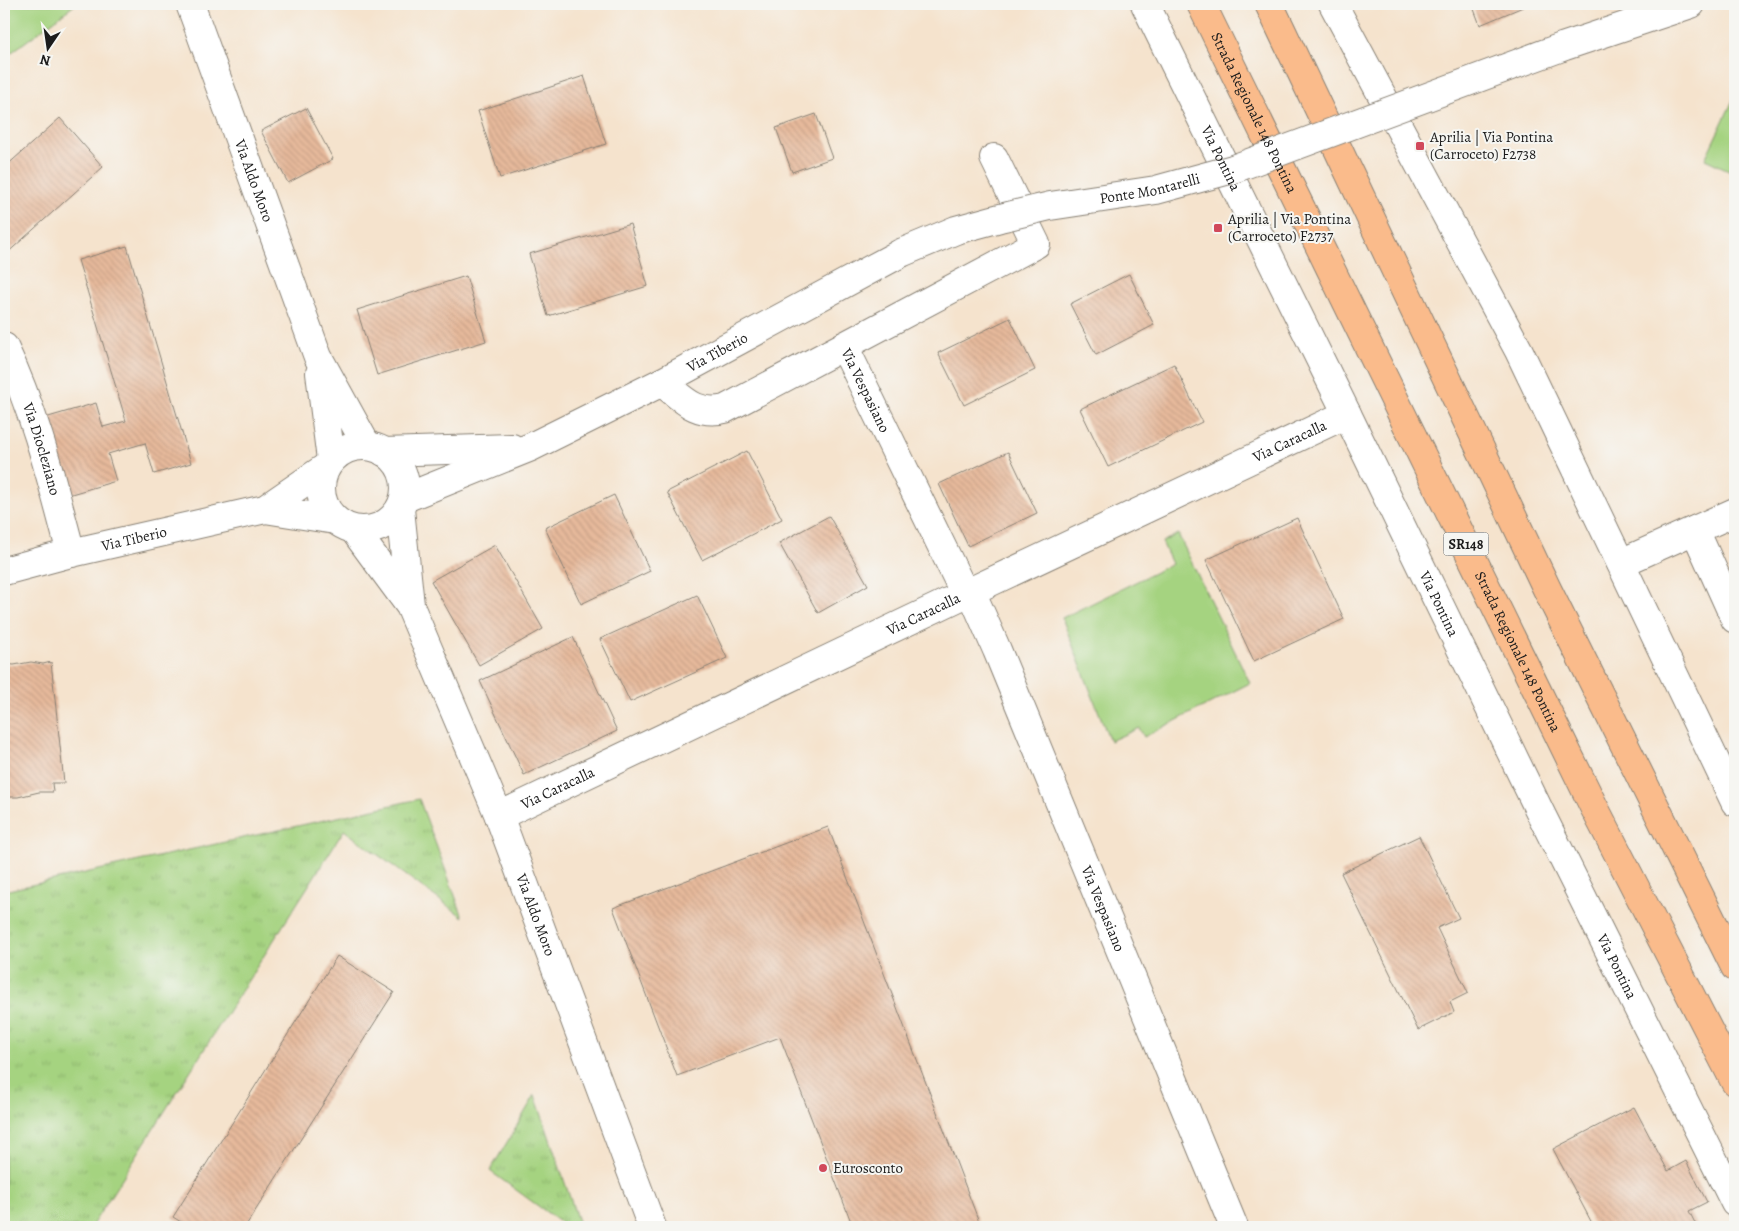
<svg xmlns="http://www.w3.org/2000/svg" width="1739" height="1231" font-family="Alegreya,serif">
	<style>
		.grass { fill: url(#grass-tufts); stroke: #60784e }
		.park { fill: #a5d380; stroke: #60784e }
		.building { fill: url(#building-back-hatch) }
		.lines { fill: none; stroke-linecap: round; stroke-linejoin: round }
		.minor-casing { stroke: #888074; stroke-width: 30 }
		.highway-casing { stroke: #888074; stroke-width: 30 }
		.minor { stroke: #fff; stroke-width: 28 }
		.highway { stroke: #fabb8b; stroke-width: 28 }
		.minor-bridge-casing { stroke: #888074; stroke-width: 30; stroke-linecap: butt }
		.minor-bridge { stroke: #fff; stroke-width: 28 }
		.poi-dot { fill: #d1495b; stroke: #f6f6f2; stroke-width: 2 }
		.labels { text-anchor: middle; stroke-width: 4; stroke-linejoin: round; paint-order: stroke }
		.shield { fill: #f6f6f2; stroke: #5d5d5c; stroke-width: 1 }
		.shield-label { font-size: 14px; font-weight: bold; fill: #1c1c1c }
		.street-label { font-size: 15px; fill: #1c1c1c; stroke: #f6f6f2 }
		.poi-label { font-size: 15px; fill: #1c1c1c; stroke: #f6f6f2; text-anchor: start }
	</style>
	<defs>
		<pattern id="grass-tufts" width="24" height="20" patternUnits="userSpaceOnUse" patternTransform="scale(1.25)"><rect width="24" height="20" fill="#a5d380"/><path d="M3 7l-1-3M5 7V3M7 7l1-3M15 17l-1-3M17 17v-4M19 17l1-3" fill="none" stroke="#8db56e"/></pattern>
		<pattern id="building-back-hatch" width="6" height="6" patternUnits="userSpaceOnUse" patternTransform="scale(1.25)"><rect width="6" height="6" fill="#e6b99b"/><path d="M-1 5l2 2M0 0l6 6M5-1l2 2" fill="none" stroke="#c59e85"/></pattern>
	</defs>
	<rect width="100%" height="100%" fill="#f6f6f2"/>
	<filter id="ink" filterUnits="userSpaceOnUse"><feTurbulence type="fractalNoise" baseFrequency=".02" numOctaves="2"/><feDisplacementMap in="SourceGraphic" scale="10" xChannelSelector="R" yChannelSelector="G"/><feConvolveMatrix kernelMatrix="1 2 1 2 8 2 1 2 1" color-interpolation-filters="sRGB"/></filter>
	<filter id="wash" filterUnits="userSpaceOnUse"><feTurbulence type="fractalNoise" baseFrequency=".0096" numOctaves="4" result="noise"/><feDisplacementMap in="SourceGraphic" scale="20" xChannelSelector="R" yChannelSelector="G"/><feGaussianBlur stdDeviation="1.12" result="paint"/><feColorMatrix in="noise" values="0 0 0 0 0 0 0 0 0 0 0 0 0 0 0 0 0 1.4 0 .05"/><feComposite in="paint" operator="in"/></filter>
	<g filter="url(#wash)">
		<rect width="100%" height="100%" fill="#f5e3cd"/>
		<!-- grass -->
		<g class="grass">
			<path d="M419,799l44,118 -119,-87 -253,397h-87v-336z"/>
			<path d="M535,1095l45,132h-13l-77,-56z"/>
		</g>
		<!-- park -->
		<g class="park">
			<path d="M4,4h72l-72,54z"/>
			<path d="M1735,96v77l-30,-14z"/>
			<path d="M1178,534l72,149 -106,54 -5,-9 -29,13 -48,-123 110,-54 -10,-22z"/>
		</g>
		<g id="blocks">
			<!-- building -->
			<g class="building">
				<path d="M1472,4h58l-50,21z"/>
				<path d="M584,76l22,68 -106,34 -22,-67z"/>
				<path d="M306,108l27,51 -45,24 -27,-52z"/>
				<path d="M816,114l16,44 -40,14 -16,-44z"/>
				<path d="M60,118l43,49 -99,89v-88z"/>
				<path d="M630,224l18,62 -100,30 -19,-62z"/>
				<path d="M127,246l64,217 -37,11 -9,-31 -37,11 8,27 -48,14 -23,-77 51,-15 7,24 23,-6 -48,-161z"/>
				<path d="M1129,274l25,51 -58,30 -26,-51z"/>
				<path d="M466,276l20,65 -109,34 -20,-65z"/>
				<path d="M1010,318l25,52 -71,35 -26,-52z"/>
				<path d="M1174,364l28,58 -94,45 -28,-58z"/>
				<path d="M747,451l35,68 -80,41 -35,-68z"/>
				<path d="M1008,452l29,61 -69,33 -29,-62z"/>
				<path d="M614,495l36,76 -69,33 -36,-76z"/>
				<path d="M829,516l39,69 -50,28 -39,-70z"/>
				<path d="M1297,518l47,101 -90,42 -48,-101z"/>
				<path d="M495,545l48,84 -64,36 -48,-84z"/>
				<path d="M697,595l30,63 -97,44 -30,-63z"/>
				<path d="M573,637l44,94 -93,44 -44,-94z"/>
				<path d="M31,662l12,2 8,-2 13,121h-12l1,9h-14l-21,5h-14v-133l10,1z"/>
				<path d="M828,827l153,400h-128l-73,-190 -103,39 -64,-168z"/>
				<path d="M1419,836l40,82 -22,10 31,65 -18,9 4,10 -36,18 -77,-157z"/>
				<path d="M337,956l57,36 -149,235h-56l-16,-10z"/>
				<path d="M1634,1107l34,64 18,-10 21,41 -18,9 8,16h-103l-41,-78z"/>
			</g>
		</g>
	</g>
	<g filter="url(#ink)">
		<use href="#blocks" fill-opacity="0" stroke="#888074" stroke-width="1"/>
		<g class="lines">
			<defs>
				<g id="minor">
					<path id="s1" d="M190,4l128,353 49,89"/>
					<path id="s2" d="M1145,4l202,410 194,400 194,389"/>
					<path d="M1333,4l186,347 216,451"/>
					<path d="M1562,47l129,-43"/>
					<path d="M844,346l192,-102 -42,-86"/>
					<path id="s3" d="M4,347c32,67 48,135 67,206"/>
					<path d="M320,373l11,87"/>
					<path id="s4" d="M662,382c21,17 34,34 63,27l119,-63 121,248"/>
					<circle cx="363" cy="488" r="42"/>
					<path d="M384,452l128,-4"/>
					<path id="s5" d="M405,498l126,-51 131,-65 239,-129"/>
					<path d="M265,509l70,11"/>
					<path d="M400,509l10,96"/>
					<path id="s6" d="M354,530l56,76 89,210 153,411"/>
					<path d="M1695,530l40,89"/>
					<path d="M1621,563l114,-51"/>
					<path id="s7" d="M4,571l67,-18 194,-44 61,-42"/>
					<path id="s8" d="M971,591l26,59 237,577"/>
					<path id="s9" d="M499,816l466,-222 382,-180"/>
				</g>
				<g id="highway">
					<path id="s10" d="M1201,4l392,801 142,277"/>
					<path d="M1269,4l278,585 188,378"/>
				</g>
			</defs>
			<!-- minor casing -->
			<use href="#minor" class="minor-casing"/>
			<!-- highway casing -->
			<use href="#highway" class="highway-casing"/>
			<!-- minor -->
			<use href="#minor" class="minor"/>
			<!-- highway -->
			<use href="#highway" class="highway"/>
			<defs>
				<g id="minor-bridge">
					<path id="s11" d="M901,253l55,-23 44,-12 50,-12 106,-16 77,-21 329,-122"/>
				</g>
			</defs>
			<!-- minor-bridge casing -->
			<use href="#minor-bridge" class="minor-bridge-casing"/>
			<!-- minor-bridge -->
			<use href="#minor-bridge" class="minor-bridge"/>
		</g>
	</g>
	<!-- markers -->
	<g class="poi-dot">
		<rect x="1415" y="141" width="10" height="10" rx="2.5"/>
		<rect x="1213" y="223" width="10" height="10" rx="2.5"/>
		<circle cx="823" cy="1168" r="5"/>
	</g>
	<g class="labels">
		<!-- shield labels -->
		<rect class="shield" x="1443.5" y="532.5" width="45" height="23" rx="4"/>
		<g class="shield-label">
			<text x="1466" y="549">SR148</text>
		</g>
		<!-- street labels -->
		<g class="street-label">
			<text dy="5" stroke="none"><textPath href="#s10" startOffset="121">Strada Regionale 148 Pontina</textPath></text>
			<text dy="5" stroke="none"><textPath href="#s2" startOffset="172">Via Pontina</textPath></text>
			<text dy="5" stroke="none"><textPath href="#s1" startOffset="188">Via Aldo Moro</textPath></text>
			<text dy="5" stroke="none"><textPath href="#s11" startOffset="258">Ponte Montarelli</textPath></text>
			<text dy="5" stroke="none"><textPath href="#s5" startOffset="345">Via Tiberio</textPath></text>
			<text dy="5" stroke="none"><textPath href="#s4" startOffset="256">Via Vespasiano</textPath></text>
			<text dy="5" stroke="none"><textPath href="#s9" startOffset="875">Via Caracalla</textPath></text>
			<text dy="5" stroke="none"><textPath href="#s3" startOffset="109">Via Diocleziano</textPath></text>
			<text dy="5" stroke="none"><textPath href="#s7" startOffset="134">Via Tiberio</textPath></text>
			<text dy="5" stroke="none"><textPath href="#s2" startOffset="668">Via Pontina</textPath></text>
			<text dy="5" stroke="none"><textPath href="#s9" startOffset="470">Via Caracalla</textPath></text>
			<text dy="5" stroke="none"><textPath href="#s10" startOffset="721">Strada Regionale 148 Pontina</textPath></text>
			<text dy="5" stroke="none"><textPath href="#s9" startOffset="65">Via Caracalla</textPath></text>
			<text dy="5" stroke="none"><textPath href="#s8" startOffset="344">Via Vespasiano</textPath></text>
			<text dy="5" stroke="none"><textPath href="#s6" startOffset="428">Via Aldo Moro</textPath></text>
			<text dy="5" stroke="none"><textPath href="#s2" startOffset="1072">Via Pontina</textPath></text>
		</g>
		<!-- poi labels -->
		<g class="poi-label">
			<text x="1430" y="142">Aprilia | Via Pontina<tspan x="1430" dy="17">(Carroceto) F2738</tspan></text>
			<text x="1228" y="224">Aprilia | Via Pontina<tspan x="1228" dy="17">(Carroceto) F2737</tspan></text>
			<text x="833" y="1173">Eurosconto</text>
		</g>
	</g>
	<!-- margin -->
	<rect width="1739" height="1231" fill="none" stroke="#f6f6f2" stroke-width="20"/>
	<!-- north arrow -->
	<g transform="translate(48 48) rotate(193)" stroke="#f6f6f2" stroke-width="4" paint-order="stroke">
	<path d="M0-4L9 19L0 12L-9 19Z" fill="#1c1c1c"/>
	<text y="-8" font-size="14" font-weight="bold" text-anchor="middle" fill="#1c1c1c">N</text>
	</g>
</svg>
